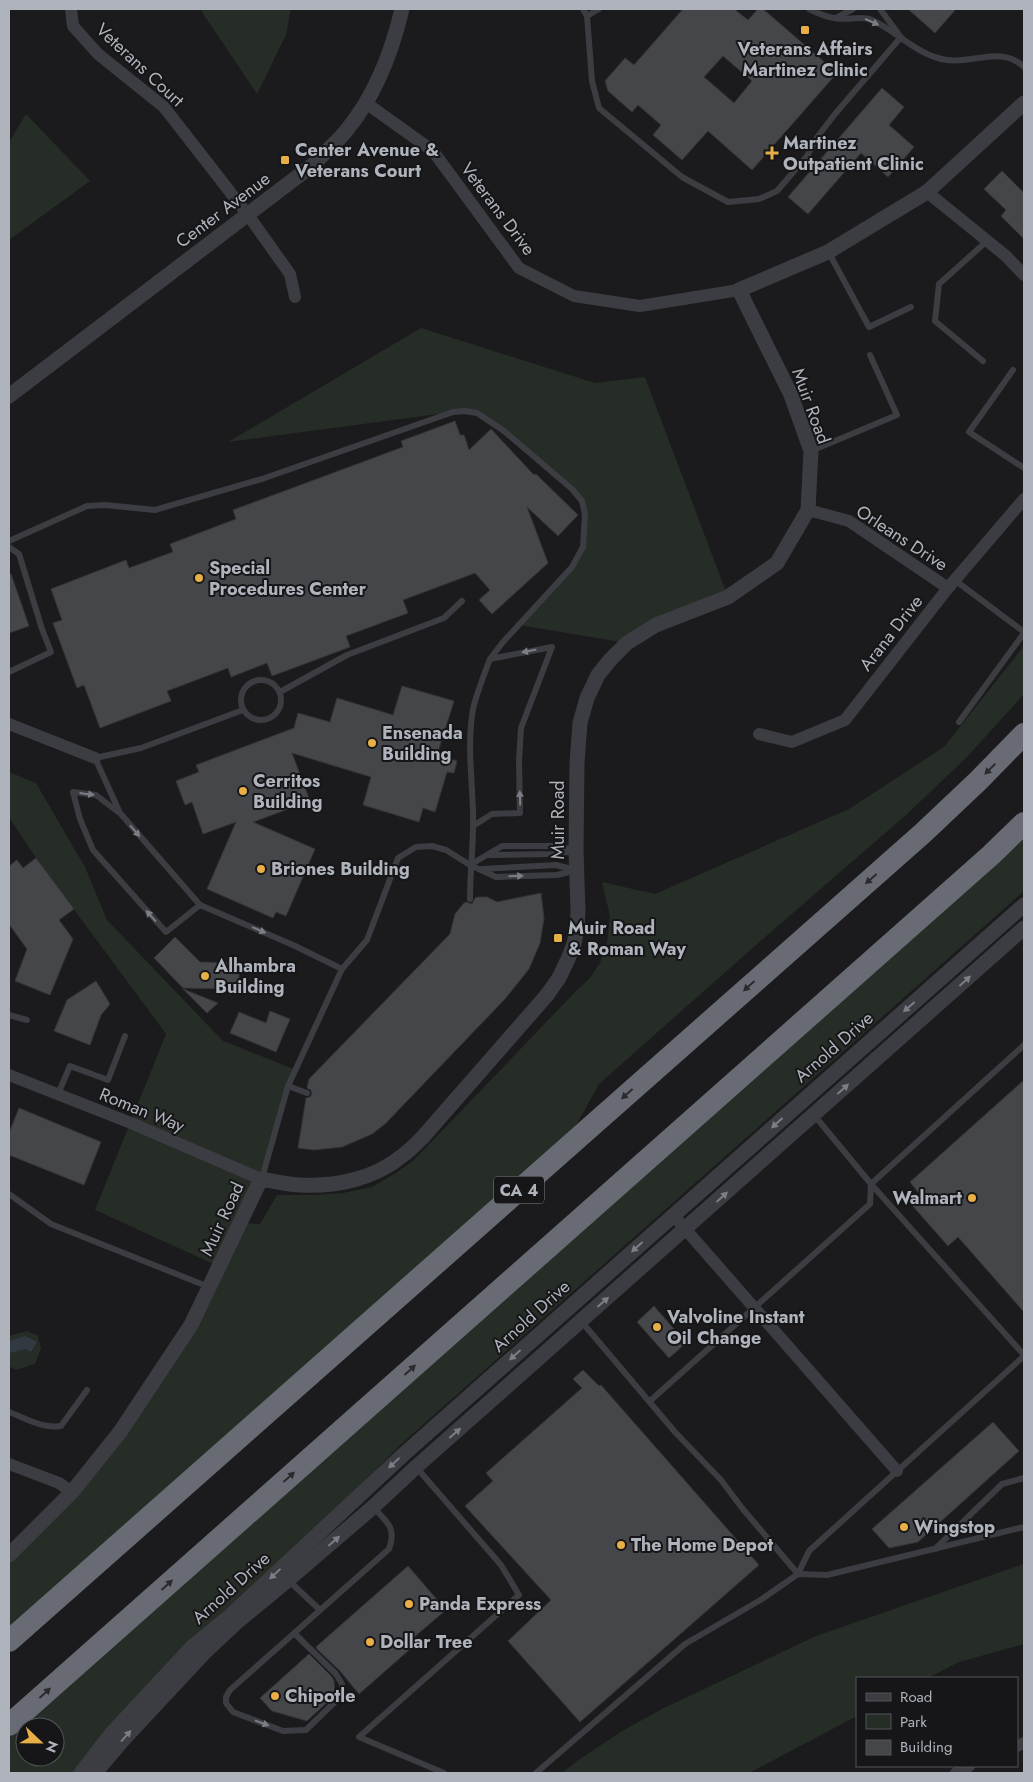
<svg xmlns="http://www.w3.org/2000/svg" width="1033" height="1782" font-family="Jost,sans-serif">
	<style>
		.green { fill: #252d26; fill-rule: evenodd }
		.water { fill: #313a41 }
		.building { fill: #45464a; stroke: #353539; fill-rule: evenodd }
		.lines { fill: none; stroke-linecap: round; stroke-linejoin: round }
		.service { stroke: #3c3d42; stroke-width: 6 }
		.minor { stroke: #3c3d42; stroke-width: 12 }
		.tertiary { stroke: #3c3d42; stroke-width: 15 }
		.motorway { stroke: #686b73; stroke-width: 22 }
		.oneway { fill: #7b7e85 }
		.oneway2 { fill: #2a2b2f }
		.poi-dot { fill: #e9af47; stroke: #161618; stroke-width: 2 }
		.labels { text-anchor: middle; stroke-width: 4; stroke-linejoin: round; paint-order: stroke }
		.shield { fill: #161618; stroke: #80848b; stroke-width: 1 }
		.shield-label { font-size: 16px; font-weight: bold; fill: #aeb3bc }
		.poi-label { font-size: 18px; font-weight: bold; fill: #aeb3bc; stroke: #161618; text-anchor: start }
		.street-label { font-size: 18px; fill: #aeb3bc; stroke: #161618 }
	</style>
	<rect width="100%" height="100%" fill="#1b1b1d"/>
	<!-- green -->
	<g class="green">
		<path d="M200,9h91l-5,26 -29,59z"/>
		<path d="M26,114l64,67 -81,59v-98z"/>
		<path d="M421,328l174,55 50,-6 83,220 -101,46 -108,-18 53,-58 11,-20 -1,-46 -10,-12 -95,-76 -24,-1 -225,30z"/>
		<path d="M1024,646v48l-57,63 -61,58 -150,130 -157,139 -37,67 -553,490v-86l111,-123 100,-165 -125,-57 71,-176 -130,-176 -27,-41v-45l27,11 49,84 22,53 116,121 73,29 -28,88 -26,65 18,1 17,-29h36l30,-2 29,-6 24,-14 18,-13 163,-170 12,-11 11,-16 7,-21 3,-26 -8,-34 53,12 194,-85 95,-62z"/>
		<path d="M1024,826v65l-626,556 -168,169 -149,157h-72v-48zM25,1727h30v30h-30z"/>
		<path d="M27,1331l11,5 3,13 -6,15 -19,6 -7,-4v-30z"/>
		<path d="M1024,1564v80l-65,18 -31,16h-71v38l-108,57h-187l15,-12 45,-30 42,-23 152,-72z"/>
	</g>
	<!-- water -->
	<path class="water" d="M25,1336l12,6 -6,10 -5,-3 -16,4 -1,-12z"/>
	<!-- building -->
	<g class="building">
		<path d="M683,9h51l14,11 10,-11h5l74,64 -85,97 -44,-39 -26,29 -29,-25 8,-10 -23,-20 -6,7 -24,-21 -3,-10 20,-23 9,7zM723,56l29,25 -18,22 -30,-26z"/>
		<path d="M908,9h48l-21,24z"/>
		<path d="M882,88l22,19 -15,18 25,22 -26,30 -27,-24 -53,61 -20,-17z"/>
		<path d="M1002,171l22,22v46l-23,-23 5,-6 -22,-21z"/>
		<path d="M455,421l5,14h4l5,15 22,-21 43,46 2,-1 42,41 -20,21 -31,-29 21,56 -56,51 -13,-14 11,-10 -15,-17 -72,27 5,13 -62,23 4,11 -78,29 -5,-13 -36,14 -3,-9 -61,23 4,10 -71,27 -16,-43 -7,3 -24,-65 9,-3 -11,-31 75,-29 3,8 44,-16 -3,-8 66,-25 -3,-9 170,-63 -2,-6z"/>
		<path d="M9,574h2l18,52 -20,7z"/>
		<path d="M402,686l52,15 -17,54 20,6 -3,12 -7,-1 -12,40 -12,-4 -4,14 -56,-17 8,-28 -79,-24 18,48 -57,21 62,27 -29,67 -10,-4 -3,6 -66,-29 29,-67 -33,12 -11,-32 -7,3 -9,-24 23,-9 -3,-7 98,-37 4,-15 32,9 7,-24 56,17z"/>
		<path d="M36,858l38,51 -15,11 14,19 -23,56 -35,-14 12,-32 -18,-25v-58l8,-6 6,8z"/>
		<path d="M541,893l3,25 -4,25 -11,26 -24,30 -120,125 -13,10 -30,13 -28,3 -16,-2 8,-50 4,-1 2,-3 -1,-4 -4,-2 2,-9 141,-145 5,-20 8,-10 3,-2 6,2 3,-6 3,-1h9l10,5z"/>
		<path d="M175,937l25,25 39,1v19l-8,7 -48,-1 -29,-30z"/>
		<path d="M96,981l14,23 -9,11 -11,30 -36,-14 13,-31z"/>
		<path d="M183,989l35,14 -11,10z"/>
		<path d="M270,1011l20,8 -14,33 -46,-19 9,-21 27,11z"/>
		<path d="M1024,1080v232l-66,-75 -10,9 -37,-42 10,-8 -11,-14z"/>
		<path d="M19,1108l82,34 -17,43 -75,-30v-22z"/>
		<path d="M654,1306l32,37 -17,15 -32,-36z"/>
		<path d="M583,1370l16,16 2,-1 158,180 -179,157 -72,-81 43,-41 -86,-94 28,-25 -7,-8 96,-85 -9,-9z"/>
		<path d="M993,1422l26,29 -101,91 -29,6 -17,-19z"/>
		<path d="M408,1566l38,44 -33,28 4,5 -58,51 -19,-23 -24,-23 1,-2z"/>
		<path d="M309,1654l23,23 2,4 1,14 -28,26 -35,-10 -12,-13z"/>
	</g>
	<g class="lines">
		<!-- service -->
		<g class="service">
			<path d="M583,9l4,7 5,65 7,27 83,69 46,25 31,-3 18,-8 30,-35 11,-20 17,-22 66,-77"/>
			<path d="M809,9c8,4 16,8 25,9 13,3 27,-3 38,2 26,12 46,36 75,40 27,4 54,-15 77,7"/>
			<path d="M880,9l20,27"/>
			<path d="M587,16l12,-7"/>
			<path d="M836,18l17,-9"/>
			<path d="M829,253l40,74 42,-20"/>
			<path d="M983,361l-48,-40 4,-37 48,-43"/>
			<path d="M1013,370l-44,62 55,36"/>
			<path d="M811,451l86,-36 -27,-60"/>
			<path d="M9,541l78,-35 18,-1 50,5 107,-31 191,-67 12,-1 12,2 27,18 68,58 10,12 3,13 -2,33 -11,20 -69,75 -13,17"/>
			<path d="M9,547l10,7 23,75 9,23 -42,20"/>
			<path d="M956,581l68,51"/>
			<circle cx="261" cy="700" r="20"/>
			<path d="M280,692l67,-37 97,-37 18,-17"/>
			<path d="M243,710l-102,38 -46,10 25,55 80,92 93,40 49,24 -54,117 -26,92"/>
			<path d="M959,722l65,-89"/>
			<path d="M118,812l-22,-17 -23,-3 7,27 13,31 73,82 34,-27"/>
			<path d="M488,855l68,-1 17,-3"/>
			<path d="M470,865l32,-19h50l24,4"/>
			<path d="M481,869l75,-4 19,5"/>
			<path d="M470,899c0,-29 4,-58 3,-87 -1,-34 -6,-69 0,-103 4,-17 11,-34 17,-50l62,-12 -31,81 -2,33 1,52 -28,1 -19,12"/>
			<path d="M342,969l25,-29 31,-82 18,-11 16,-1 14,4 24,15 26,12 61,-2 20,-5"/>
			<path d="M9,1015l18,5"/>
			<path d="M288,1086l19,7"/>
			<path d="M58,1094l12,-28 38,14 17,-44"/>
			<path d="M814,1115l57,69 153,171"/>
			<path d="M9,1194l42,30 158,63"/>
			<path d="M581,1321l94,111 46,48 21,28 56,66 11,-23 215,-195"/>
			<path d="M650,1401l220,-197 1,-20 153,-139"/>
			<path d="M9,1412c16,6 34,17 52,14l26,-36"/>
			<path d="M416,1467l85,98 18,30 -160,142 85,36"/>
			<path d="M935,1549l67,-65 22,-6"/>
			<path d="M288,1580l32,30"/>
			<path d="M294,1633l42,41 6,10v11l-36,35 -23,1 -50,-19 -7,-9v-6l4,-7 159,-141c8,-21 -2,-27 -16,-42"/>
			<path d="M536,1773l149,-129 77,-45 36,-25 29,1 197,-48"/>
		</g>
		<!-- minor -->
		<g class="minor">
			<path d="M71,9l2,17 25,28 66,53 84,108 42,59 5,23"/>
			<path d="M366,103l67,48 86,117 55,28 66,10 99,-16"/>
			<path d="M927,192l79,64 18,19"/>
			<path d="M808,510l41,11 99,67"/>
			<path d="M9,724l86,34"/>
			<path d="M759,734l33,8 53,-22 103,-132 76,-89"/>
			<path d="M9,1075l122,48 130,56"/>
			<path d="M673,1215l224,256"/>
			<path d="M9,1464l50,19 13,9"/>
			<path d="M1017,1746l7,-3"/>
			<path d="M956,1773l13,-7"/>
		</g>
		<!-- tertiary -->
		<g class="tertiary">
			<path d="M9,396l305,-232c10,-11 22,-21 32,-33 29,-35 46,-79 56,-122"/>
			<path d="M9,1555l63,-63 48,-60 71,-107 70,-146c13,2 26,6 39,6 35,2 74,-6 102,-29 7,-5 14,-12 20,-18l125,-143 12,-17 9,-19 6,-15 3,-16 1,-17 -2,-61 1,-87 3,-40 7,-25 11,-23 12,-15 17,-17 29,-18 72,-28 49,-34 31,-53 3,-59 -20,-56 -52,-105 89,-38 99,-60 97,-89"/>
			<path d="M81,1773l30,-39 81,-87 38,-31 174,-162 620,-549"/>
			<path d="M95,1773l28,-33 83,-89 31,-29 51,-42 85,-73 43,-40 608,-539"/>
		</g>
		<!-- motorway -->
		<g class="motorway">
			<path d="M9,1641l914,-808 55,-52 46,-47"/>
			<path d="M9,1725l982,-870 33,-32"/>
		</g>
	</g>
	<!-- one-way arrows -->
	<defs><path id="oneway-solid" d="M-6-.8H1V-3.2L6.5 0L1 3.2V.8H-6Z" transform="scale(1.25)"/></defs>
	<g class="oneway">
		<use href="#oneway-solid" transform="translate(872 22) rotate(24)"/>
		<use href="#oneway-solid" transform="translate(529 651) rotate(169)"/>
		<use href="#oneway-solid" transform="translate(87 794) rotate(7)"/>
		<use href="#oneway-solid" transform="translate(520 798) rotate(-92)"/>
		<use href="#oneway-solid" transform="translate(135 831) rotate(49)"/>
		<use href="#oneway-solid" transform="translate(516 876) rotate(-2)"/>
		<use href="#oneway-solid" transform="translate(151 916) rotate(-131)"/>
		<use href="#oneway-solid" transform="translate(259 930) rotate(23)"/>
		<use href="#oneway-solid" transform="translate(965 981) rotate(-42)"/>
		<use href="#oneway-solid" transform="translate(909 1007) rotate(139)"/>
		<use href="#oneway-solid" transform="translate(843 1089) rotate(-42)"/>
		<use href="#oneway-solid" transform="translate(777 1123) rotate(138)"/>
		<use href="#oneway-solid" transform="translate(722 1197) rotate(-42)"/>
		<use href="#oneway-solid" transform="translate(637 1247) rotate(138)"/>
		<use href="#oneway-solid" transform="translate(603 1302) rotate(-41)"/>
		<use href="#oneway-solid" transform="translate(515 1355) rotate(138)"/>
		<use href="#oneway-solid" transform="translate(455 1433) rotate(-41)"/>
		<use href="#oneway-solid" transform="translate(394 1463) rotate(137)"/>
		<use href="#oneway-solid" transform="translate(334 1541) rotate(-41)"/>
		<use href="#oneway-solid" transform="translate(275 1574) rotate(137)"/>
		<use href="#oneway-solid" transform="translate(262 1723) rotate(21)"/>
		<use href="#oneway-solid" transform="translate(126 1736) rotate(-48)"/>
	</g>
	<g class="oneway2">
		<use href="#oneway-solid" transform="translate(990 769) rotate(135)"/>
		<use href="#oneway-solid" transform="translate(871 879) rotate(139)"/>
		<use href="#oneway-solid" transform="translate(749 986) rotate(138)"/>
		<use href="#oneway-solid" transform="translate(627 1094) rotate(138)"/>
		<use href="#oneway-solid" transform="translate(410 1370) rotate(-42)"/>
		<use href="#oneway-solid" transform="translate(289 1477) rotate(-42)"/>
		<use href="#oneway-solid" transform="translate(167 1585) rotate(-42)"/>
		<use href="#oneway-solid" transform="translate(45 1693) rotate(-42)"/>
	</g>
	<!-- markers -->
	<g class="poi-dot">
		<rect x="800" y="25" width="10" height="10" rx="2.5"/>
		<path d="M769.5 145.5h5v5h5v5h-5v5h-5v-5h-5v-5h5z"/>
		<rect x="280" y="155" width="10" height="10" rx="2.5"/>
		<circle cx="199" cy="578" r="5"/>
		<circle cx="372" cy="743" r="5"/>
		<circle cx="243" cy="791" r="5"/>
		<circle cx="261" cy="869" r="5"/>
		<rect x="553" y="933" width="10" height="10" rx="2.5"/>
		<circle cx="205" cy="976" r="5"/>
		<circle cx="972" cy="1198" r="5"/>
		<circle cx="657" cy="1327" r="5"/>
		<circle cx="904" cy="1527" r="5"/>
		<circle cx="621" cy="1545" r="5"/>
		<circle cx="409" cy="1604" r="5"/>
		<circle cx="370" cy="1642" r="5"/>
		<circle cx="275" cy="1696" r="5"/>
	</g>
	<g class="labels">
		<!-- shield labels -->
		<rect class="shield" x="494" y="1176.5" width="50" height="27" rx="4"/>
		<g class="shield-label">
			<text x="519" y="1196">CA 4</text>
		</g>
		<!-- poi labels -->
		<g class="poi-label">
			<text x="805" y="55" text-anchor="middle">Veterans Affairs<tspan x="805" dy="21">Martinez Clinic</tspan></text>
			<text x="783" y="149">Martinez<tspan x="783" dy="21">Outpatient Clinic</tspan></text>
			<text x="295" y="156">Center Avenue &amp;<tspan x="295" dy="21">Veterans Court</tspan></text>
			<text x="209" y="574">Special<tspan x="209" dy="21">Procedures Center</tspan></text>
			<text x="382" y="739">Ensenada<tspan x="382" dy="21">Building</tspan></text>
			<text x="253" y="787">Cerritos<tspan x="253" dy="21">Building</tspan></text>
			<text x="271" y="875">Briones Building</text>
			<text x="568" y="934">Muir Road<tspan x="568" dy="21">&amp; Roman Way</tspan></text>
			<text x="215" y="972">Alhambra<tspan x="215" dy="21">Building</tspan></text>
			<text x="962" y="1204" text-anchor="end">Walmart</text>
			<text x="667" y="1323">Valvoline Instant<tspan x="667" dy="21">Oil Change</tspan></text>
			<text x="914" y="1533">Wingstop</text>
			<text x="631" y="1551">The Home Depot</text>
			<text x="419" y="1610">Panda Express</text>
			<text x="380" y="1648">Dollar Tree</text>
			<text x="285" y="1702">Chipotle</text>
		</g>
		<!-- street labels -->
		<g class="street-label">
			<text transform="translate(140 65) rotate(43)" y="6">Veterans Court</text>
			<text transform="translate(498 209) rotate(53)" y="6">Veterans Drive</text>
			<text transform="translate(223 210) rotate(-37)" y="6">Center Avenue</text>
			<text transform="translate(811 406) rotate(70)" y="6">Muir Road</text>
			<text transform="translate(902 538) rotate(33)" y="6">Orleans Drive</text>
			<text transform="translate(891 633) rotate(-52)" y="6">Arana Drive</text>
			<text transform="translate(558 820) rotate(-90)" y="6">Muir Road</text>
			<text transform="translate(834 1047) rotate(-41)" y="6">Arnold Drive</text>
			<text transform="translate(142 1110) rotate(22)" y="6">Roman Way</text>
			<text transform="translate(222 1219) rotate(-65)" y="6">Muir Road</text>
			<text transform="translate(531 1316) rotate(-42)" y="6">Arnold Drive</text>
			<text transform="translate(231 1588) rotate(-42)" y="6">Arnold Drive</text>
		</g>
	</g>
	<!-- border -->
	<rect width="1033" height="1782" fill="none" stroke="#aeb3bc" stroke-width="20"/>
	<!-- legend -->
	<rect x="856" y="1677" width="162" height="90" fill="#161618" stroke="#53555a"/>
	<rect x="866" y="1693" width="25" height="8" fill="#3c3d42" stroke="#53555a"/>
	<text x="900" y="1702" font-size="15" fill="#aeb3bc">Road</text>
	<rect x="866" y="1714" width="25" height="15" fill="#252d26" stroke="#53555a"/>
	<text x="900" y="1727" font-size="15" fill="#aeb3bc">Park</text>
	<rect x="866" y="1740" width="25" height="15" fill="#45464a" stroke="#53555a"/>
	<text x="900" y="1752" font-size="15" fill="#aeb3bc">Building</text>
	<!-- north arrow -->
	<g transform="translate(40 1742) rotate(112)"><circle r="24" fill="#161618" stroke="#53555a"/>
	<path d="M0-4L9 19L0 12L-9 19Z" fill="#e9af47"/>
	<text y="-8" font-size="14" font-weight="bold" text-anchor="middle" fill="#aeb3bc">N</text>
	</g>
</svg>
